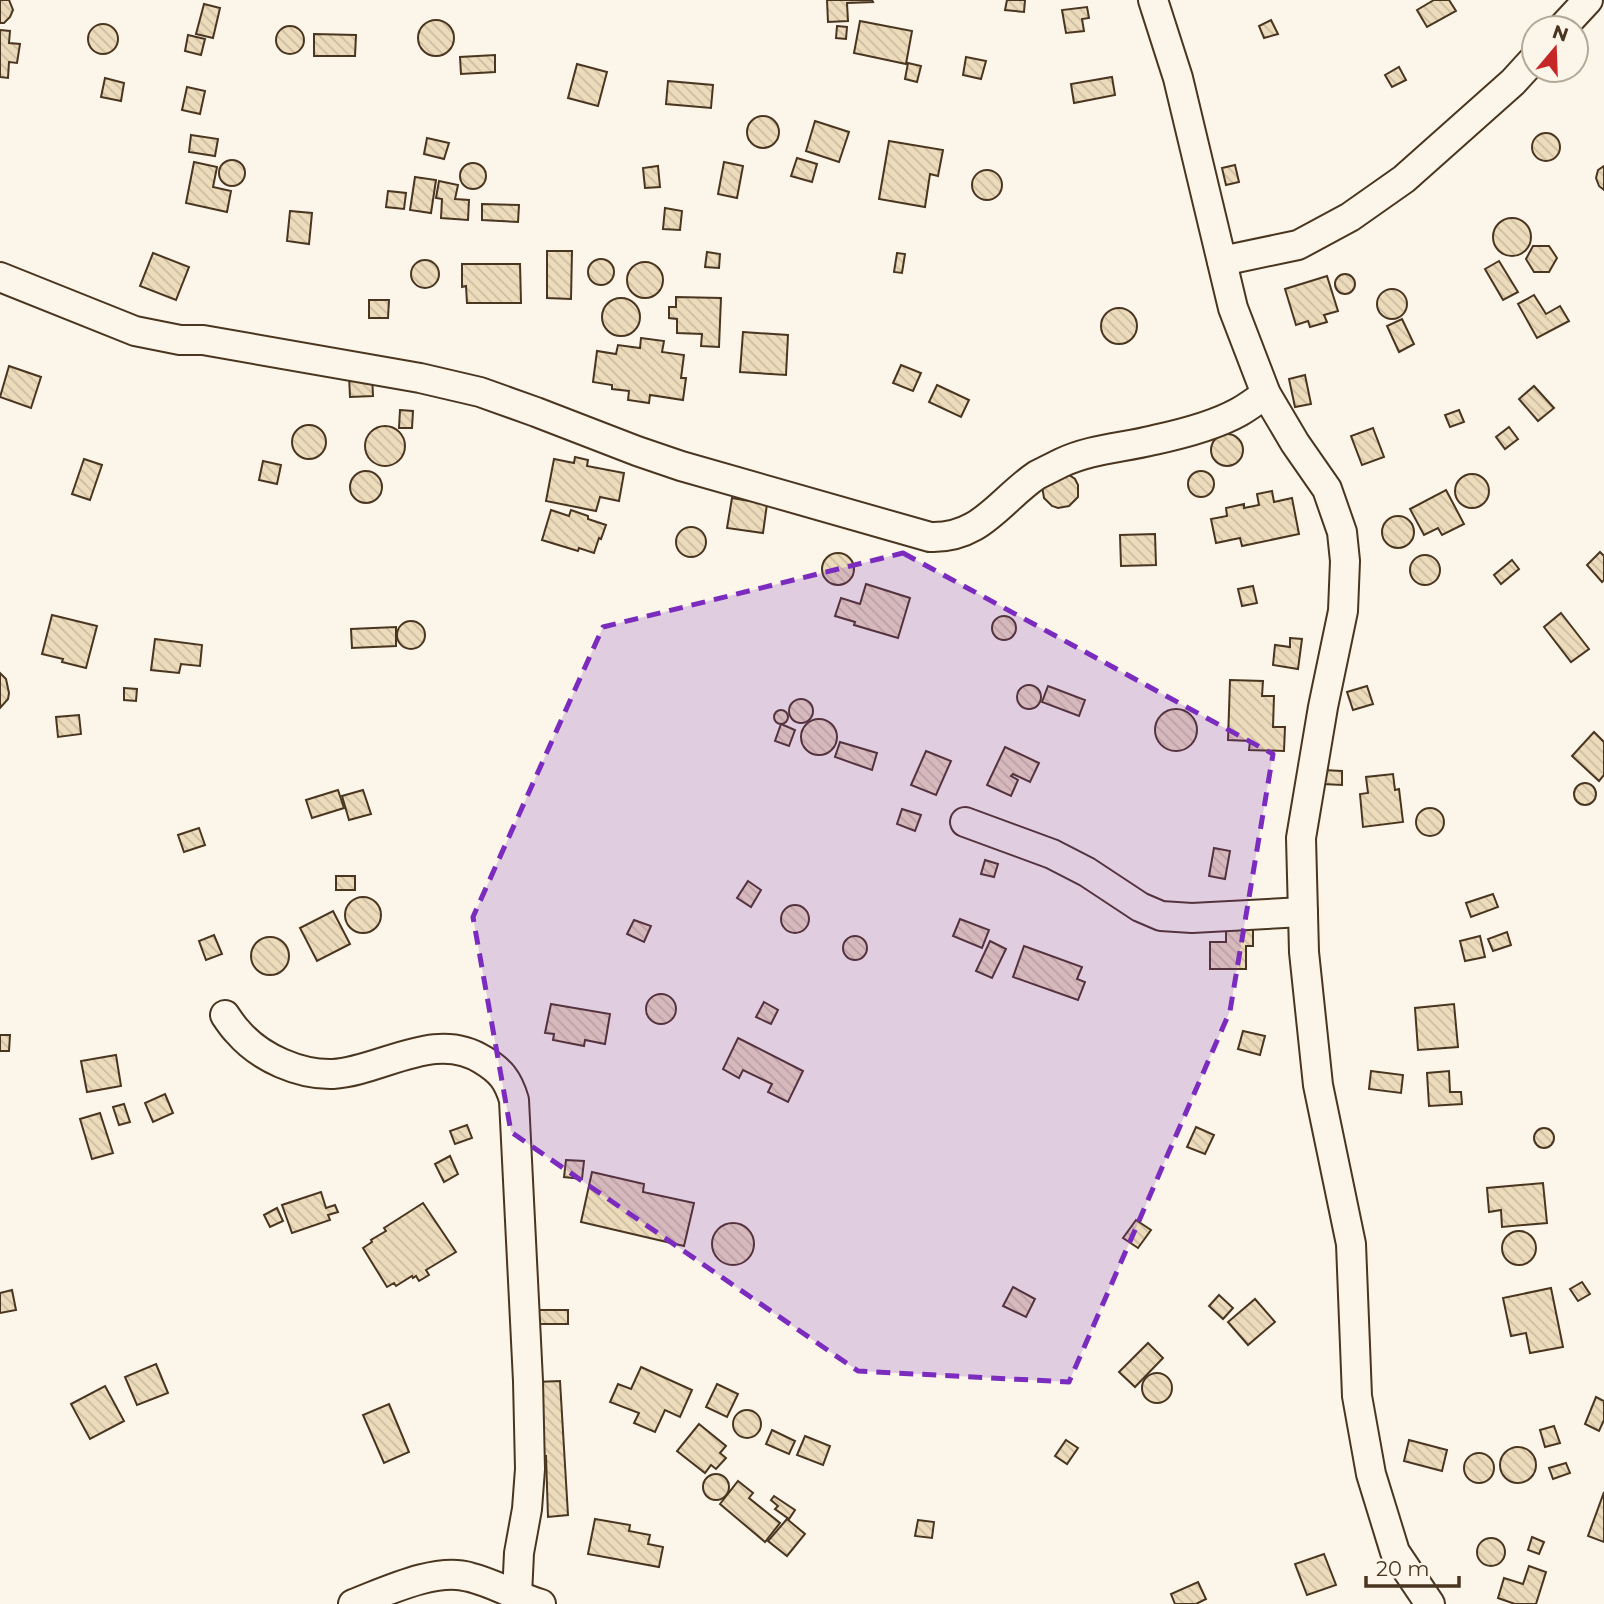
<svg xmlns="http://www.w3.org/2000/svg" width="1604" height="1604" font-family="Montserrat,sans-serif">
	<style>
		.building { fill: url(#building-back-hatch); stroke: #4a3520; stroke-width: 2 }
		.lines { fill: none; stroke-linecap: round; stroke-linejoin: round }
		.street-casing { stroke: #4a3520; stroke-width: 32 }
		.street { stroke: #fbf6e9; stroke-width: 28 }
		.marked { fill: #7b2cbf; fill-opacity: 0.2; stroke: #7b2cbf; stroke-width: 5; stroke-dasharray: 14 9; stroke-linejoin: round }
	</style>
	<defs>
		<pattern id="building-back-hatch" width="6" height="6" patternUnits="userSpaceOnUse" patternTransform="scale(1.75)"><rect width="6" height="6" fill="#ecdcbc"/><path d="M-1 5l2 2M0 0l6 6M5-1l2 2" fill="none" stroke="#ccbda1"/></pattern>
	</defs>
	<rect width="100%" height="100%" fill="#fbf6e9"/>
	<!-- building -->
	<g class="building">
		<path d="M0,0h9l4,10 -3,7 -6,6h-4z"/>
		<path d="M827,0h45l1,2 -26,1 1,18 -20,1z"/>
		<path d="M1007,0h18l-1,12 -19,-2z"/>
		<path d="M1434,0h15l7,11 -29,16 -10,-17z"/>
		<path d="M204,4l16,4 -7,30 -17,-4z"/>
		<path d="M1087,7l2,11 -7,1 2,12 -18,2 -4,-23z"/>
		<circle cx="436" cy="38" r="18"/>
		<path d="M1271,20l7,14 -14,4 -5,-12z"/>
		<path d="M860,21l52,10 -6,33 -52,-11z"/>
		<circle cx="103" cy="39" r="15"/>
		<circle cx="290" cy="40" r="14"/>
		<path d="M837,26l10,1 -1,12 -10,-1z"/>
		<path d="M0,30l10,1 -1,12 11,1 -3,19 -8,-1 -1,16 -8,-1z"/>
		<path d="M314,34l42,1 -1,21h-41z"/>
		<path d="M188,35l17,4 -4,16 -16,-4z"/>
		<path d="M495,55v17l-34,2 -1,-17z"/>
		<path d="M966,57l20,4 -5,18 -18,-4z"/>
		<path d="M908,63l13,3 -4,16 -12,-3z"/>
		<path d="M577,64l30,8 -9,34 -30,-8z"/>
		<path d="M1399,67l7,13 -14,7 -7,-12z"/>
		<path d="M1112,77l3,18 -41,8 -3,-19z"/>
		<path d="M105,78l19,5 -3,18 -20,-4z"/>
		<path d="M668,81l45,4 -2,23 -45,-4z"/>
		<path d="M187,87l18,4 -5,23 -18,-4z"/>
		<circle cx="763" cy="132" r="16"/>
		<path d="M815,121l34,11 -10,30 -33,-11z"/>
		<circle cx="1546" cy="147" r="14"/>
		<path d="M191,135l27,4 -3,17 -26,-4z"/>
		<path d="M427,138l22,5 -5,16 -20,-5z"/>
		<path d="M889,141l54,9 -5,26 -8,-2 -5,33 -46,-8z"/>
		<path d="M797,158l20,6 -5,18 -21,-6z"/>
		<circle cx="232" cy="173" r="13"/>
		<path d="M194,162l23,5 -4,20 18,4 -4,21 -41,-9z"/>
		<path d="M724,162l19,4 -6,32 -19,-4z"/>
		<circle cx="473" cy="176" r="13"/>
		<path d="M1235,165l4,17 -13,3 -4,-17z"/>
		<path d="M658,166l2,21 -15,1 -2,-20z"/>
		<path d="M1604,166v24l-5,-4 -3,-8 2,-8z"/>
		<circle cx="987" cy="185" r="15"/>
		<path d="M415,177l21,3 -5,33 -21,-3z"/>
		<path d="M439,181l19,4 -3,14 14,1 -1,20 -27,-2 1,-19 -6,-1z"/>
		<path d="M388,191l18,2 -2,16 -18,-2z"/>
		<path d="M482,204l37,1 -1,17 -36,-2z"/>
		<path d="M665,208l17,3 -2,19 -17,-1z"/>
		<path d="M290,211l22,2 -3,31 -22,-3z"/>
		<circle cx="1512" cy="237" r="19"/>
		<path d="M1533,246h16l8,12 -8,14h-15l-8,-13z"/>
		<path d="M547,251h25l-1,48 -24,-1z"/>
		<path d="M707,252l13,2 -1,14 -14,-1z"/>
		<path d="M153,253l36,14 -13,33 -36,-14z"/>
		<path d="M897,253l8,1 -3,19 -8,-1z"/>
		<circle cx="601" cy="272" r="13"/>
		<circle cx="425" cy="274" r="14"/>
		<path d="M1499,261l19,31 -15,8 -18,-31z"/>
		<circle cx="645" cy="280" r="18"/>
		<path d="M462,264h58l1,39h-54l-1,-17 -4,1z"/>
		<circle cx="1345" cy="284" r="10"/>
		<path d="M1327,276l11,35 -14,4 3,7 -17,5 -2,-6 -12,4 -11,-36z"/>
		<circle cx="1392" cy="304" r="15"/>
		<path d="M1534,295l12,19 14,-8 9,15 -32,17 -19,-34z"/>
		<path d="M676,297l45,1 -2,49 -18,-1 1,-12 -25,-1v-14l-8,-1v-11h7z"/>
		<circle cx="621" cy="317" r="19"/>
		<path d="M369,300h20l-1,18h-19z"/>
		<circle cx="1119" cy="326" r="18"/>
		<path d="M1402,319l12,25 -15,8 -12,-26z"/>
		<path d="M743,332l45,3 -2,40 -46,-3z"/>
		<path d="M641,338l23,3 -2,11 22,3 -3,23h5l-3,22 -33,-5 -1,8 -21,-3 1,-9 -17,-2v-4l-19,-3 4,-31 19,3 2,-9 22,3z"/>
		<path d="M901,365l20,8 -8,18 -20,-8z"/>
		<path d="M9,366l32,11 -10,31 -31,-11z"/>
		<path d="M372,374l1,22 -23,1 -1,-22z"/>
		<path d="M1305,375l6,29 -16,3 -6,-28z"/>
		<path d="M937,385l32,15 -8,17 -32,-15z"/>
		<path d="M1534,386l20,22 -16,13 -19,-22z"/>
		<path d="M400,410l13,1 -1,17h-13z"/>
		<path d="M1459,410l5,12 -14,5 -5,-12z"/>
		<circle cx="309" cy="442" r="17"/>
		<circle cx="385" cy="446" r="20"/>
		<path d="M1509,427l9,12 -13,10 -9,-12z"/>
		<path d="M1373,428l11,29 -22,8 -11,-29z"/>
		<circle cx="1227" cy="450" r="16"/>
		<path d="M575,457l13,3 -1,6 37,7 -5,28 -19,-4 -4,14 -50,-10 8,-42 20,4z"/>
		<path d="M84,459l18,6 -12,35 -18,-6z"/>
		<path d="M263,461l18,4 -4,19 -18,-4z"/>
		<circle cx="1201" cy="484" r="13"/>
		<circle cx="366" cy="487" r="16"/>
		<path d="M1065,472l10,7 3,6v12l-9,9 -11,2 -6,-2 -8,-8 -2,-12z"/>
		<circle cx="1472" cy="491" r="17"/>
		<path d="M1446,490l18,34 -22,11 -4,-7 -14,7 -14,-26z"/>
		<path d="M1272,491l2,11 18,-4 7,36 -57,12 -2,-8 -24,5 -5,-24 16,-3 -1,-8 18,-4v4l15,-3 -2,-11z"/>
		<path d="M732,498l35,6 -4,29 -36,-5z"/>
		<path d="M551,510l18,6 2,-6 17,6v3l18,6 -5,14 -2,-1 -5,15 -15,-5 -1,3 -36,-11z"/>
		<circle cx="1398" cy="532" r="16"/>
		<circle cx="691" cy="542" r="15"/>
		<path d="M1155,534l1,31 -35,1 -1,-31z"/>
		<path d="M1600,552l4,4v24l-2,2 -15,-17z"/>
		<circle cx="838" cy="569" r="16"/>
		<circle cx="1425" cy="570" r="15"/>
		<path d="M1512,560l7,9 -18,15 -7,-9z"/>
		<path d="M866,584l44,14 -12,40 -44,-13 1,-3 -20,-6 6,-18 19,6z"/>
		<path d="M1253,586l4,17 -15,3 -4,-17z"/>
		<path d="M1561,613l28,36 -18,13 -27,-35z"/>
		<path d="M52,615l45,11 -11,42 -24,-6 1,-3 -21,-5z"/>
		<circle cx="1004" cy="628" r="12"/>
		<circle cx="411" cy="635" r="14"/>
		<path d="M396,627v19l-44,2 -1,-19z"/>
		<path d="M1290,638l12,1 -4,30 -25,-4 2,-20 15,2z"/>
		<path d="M155,639l47,6 -2,21 -19,-2 -2,9 -28,-3z"/>
		<path d="M0,673l6,6 3,14 -1,6 -8,9z"/>
		<path d="M1230,680l33,1 -1,15h12l-1,31h12l-1,24 -35,-1 1,-9 -22,-1z"/>
		<circle cx="1029" cy="697" r="12"/>
		<path d="M1048,686l37,14 -6,16 -37,-14z"/>
		<path d="M1367,686l6,18 -20,6 -6,-18z"/>
		<path d="M124,688l13,1 -1,12 -12,-1z"/>
		<circle cx="801" cy="711" r="12"/>
		<circle cx="1176" cy="730" r="21"/>
		<circle cx="781" cy="717" r="7"/>
		<path d="M79,715l2,19 -23,3 -2,-20z"/>
		<circle cx="819" cy="737" r="18"/>
		<path d="M781,724l14,6 -6,16 -14,-5z"/>
		<path d="M1594,732l10,10v33l-5,6 -27,-25z"/>
		<path d="M840,742l37,11 -5,17 -37,-13z"/>
		<path d="M1005,747l34,16 -9,19 -17,-8 -2,2 7,4 -7,16 -24,-11z"/>
		<path d="M926,751l25,10 -15,34 -25,-10z"/>
		<path d="M1323,770l19,1v14l-19,-1z"/>
		<path d="M1393,774l2,16 4,-1 4,33 -40,5 -3,-33 8,-1 -2,-16z"/>
		<circle cx="1585" cy="794" r="11"/>
		<path d="M338,790l6,18 -32,10 -6,-18z"/>
		<path d="M363,790l8,24 -22,6 -7,-24z"/>
		<circle cx="1430" cy="822" r="14"/>
		<path d="M902,809l19,6 -6,16 -18,-7z"/>
		<path d="M199,828l6,17 -21,7 -6,-17z"/>
		<path d="M1214,848l16,3 -5,28 -16,-3z"/>
		<path d="M985,860l13,4 -4,13 -13,-3z"/>
		<rect x="336" y="876" width="19" height="14"/>
		<path d="M748,881l13,9 -10,17 -14,-9z"/>
		<path d="M1493,894l5,13 -27,10 -5,-14z"/>
		<circle cx="363" cy="915" r="18"/>
		<circle cx="795" cy="919" r="14"/>
		<path d="M333,911l17,33 -33,17 -17,-33z"/>
		<path d="M960,919l29,11 -7,18 -29,-12z"/>
		<path d="M634,920l17,6 -7,16 -17,-8z"/>
		<path d="M1226,925l27,1v20h-7v23h-36v-27h16z"/>
		<path d="M1507,932l4,13 -18,6 -5,-12z"/>
		<path d="M214,935l8,19 -16,6 -7,-19z"/>
		<circle cx="855" cy="948" r="12"/>
		<path d="M1480,936l5,21 -20,4 -5,-20z"/>
		<circle cx="270" cy="956" r="19"/>
		<path d="M990,941l16,8 -14,29 -16,-7z"/>
		<path d="M1024,946l58,21 -5,12 8,3 -7,18 -65,-23z"/>
		<circle cx="661" cy="1009" r="15"/>
		<path d="M764,1002l14,8 -7,14 -15,-7z"/>
		<path d="M551,1004l59,10 -5,30 -20,-4 -1,6 -31,-6 1,-6 -9,-1z"/>
		<path d="M1454,1004l4,43 -40,3 -3,-42z"/>
		<path d="M1243,1031l22,5 -5,19 -22,-6z"/>
		<path d="M0,1035h10l-1,16h-9z"/>
		<path d="M738,1038l65,33 -15,31 -20,-10 4,-8 -29,-14 -4,8 -16,-9z"/>
		<path d="M116,1055l5,31 -34,6 -6,-31z"/>
		<path d="M1371,1071l32,4 -2,18 -32,-4z"/>
		<path d="M1449,1071l1,21h11l1,12 -33,2 -2,-33z"/>
		<path d="M165,1094l8,19 -20,9 -8,-19z"/>
		<path d="M124,1104l6,18 -11,3 -6,-18z"/>
		<path d="M100,1113l13,40 -21,6 -12,-40z"/>
		<path d="M467,1125l5,13 -17,6 -5,-13z"/>
		<path d="M1196,1127l18,8 -9,19 -18,-7z"/>
		<circle cx="1544" cy="1138" r="10"/>
		<path d="M450,1156l8,18 -14,8 -9,-18z"/>
		<path d="M566,1160l18,1 -2,18 -18,-2z"/>
		<path d="M592,1172l52,12 -1,8 51,11 -10,43 -103,-24z"/>
		<path d="M1543,1183l4,40 -45,4 -1,-17 -12,2 -2,-24z"/>
		<path d="M321,1192l5,16 9,-3 3,7 -10,3 2,5 -38,13 -10,-28z"/>
		<path d="M423,1203l33,49 -30,18 3,5 -10,6 -3,-5 -3,2 -1,-2 -16,10 -2,-3 -7,4 -24,-39 9,-6 -1,-2 15,-9 -2,-3z"/>
		<path d="M277,1208l6,13 -13,6 -6,-12z"/>
		<path d="M1136,1220l15,10 -13,18 -15,-10z"/>
		<circle cx="733" cy="1244" r="21"/>
		<circle cx="1519" cy="1248" r="17"/>
		<path d="M1582,1282l8,12 -12,7 -8,-12z"/>
		<path d="M1013,1287l22,12 -9,18 -23,-11z"/>
		<path d="M1551,1288l12,59 -33,6 -4,-20 -15,3 -8,-38z"/>
		<path d="M12,1290l4,20 -16,3v-20z"/>
		<path d="M1219,1295l14,13 -10,11 -14,-13z"/>
		<path d="M1255,1299l20,23 -27,23 -20,-23z"/>
		<rect x="536" y="1310" width="32" height="14"/>
		<path d="M1148,1343l15,15 -28,29 -16,-15z"/>
		<path d="M156,1364l12,29 -31,12 -12,-28z"/>
		<path d="M641,1367l51,23 -12,27 -15,-7 -10,22 -21,-9 5,-10 -29,-11 8,-18 13,5z"/>
		<circle cx="1157" cy="1388" r="15"/>
		<path d="M560,1381l8,134 -20,2 -2,-61h-2l-9,-74z"/>
		<path d="M717,1384l21,10 -11,23 -21,-10z"/>
		<path d="M105,1386l19,35 -34,18 -19,-35z"/>
		<path d="M1596,1397l8,4v19l-5,11 -14,-7z"/>
		<path d="M389,1404l20,48 -25,11 -21,-48z"/>
		<circle cx="747" cy="1424" r="14"/>
		<path d="M699,1424l27,22 -6,7 6,5 -10,11 -5,-4 -6,8 -28,-22z"/>
		<path d="M1554,1426l6,17 -15,4 -5,-17z"/>
		<path d="M772,1430l23,11 -6,13 -23,-10z"/>
		<path d="M805,1436l25,10 -7,19 -26,-10z"/>
		<path d="M1066,1440l12,8 -11,16 -12,-8z"/>
		<path d="M1409,1440l38,10 -5,21 -38,-10z"/>
		<circle cx="1518" cy="1465" r="18"/>
		<circle cx="1479" cy="1468" r="15"/>
		<path d="M1566,1463l4,10 -17,6 -4,-11z"/>
		<circle cx="716" cy="1487" r="13"/>
		<path d="M738,1481l15,12 -4,5 31,25 -15,19 -45,-38z"/>
		<path d="M1604,1492v50l-16,-6z"/>
		<path d="M774,1496l21,14 -6,9 -14,-10 3,-3 -7,-6z"/>
		<path d="M595,1519l35,6 -1,6 21,4 -2,9 15,3 -4,20 -71,-13z"/>
		<path d="M787,1519l18,15 -18,22 -19,-15z"/>
		<path d="M918,1520l16,2 -2,16 -17,-2z"/>
		<path d="M1532,1537l12,5 -5,12 -11,-4z"/>
		<circle cx="1491" cy="1552" r="14"/>
		<path d="M1324,1554l12,31 -29,10 -12,-31z"/>
		<path d="M1529,1566l17,6 -10,32h-21l-17,-6 6,-20 19,6z"/>
		<path d="M1198,1582l8,17 -10,5h-21l-4,-10z"/>
	</g>
	<g class="lines">
		<defs>
			<g id="street">
				<path d="M1153,0l25,78 55,230 33,86 29,49 32,46 15,43 3,29 -2,50 -20,96 -22,131 3,114 14,133 33,159 6,152 14,78 24,78 35,52"/>
				<path d="M1562,28l26,-28"/>
				<path d="M1222,261l76,-16 52,-28 54,-38 109,-97 21,-23"/>
				<path d="M0,277l135,54 45,9h23l217,38 60,14 56,20 101,39 44,15 249,71c51,2 70,-37 107,-62 8,-4 16,-8 24,-12 29,-14 61,-15 93,-23 28,-6 60,-14 85,-28 9,-5 18,-12 27,-18"/>
				<path d="M965,822l87,32 35,18 53,35 21,9 31,2 111,-6"/>
				<path d="M225,1015c4,6 8,12 13,17 22,26 62,43 95,42 49,-3 102,-45 150,-14 18,11 25,20 31,40l14,281 2,88 -3,40 -8,44 -2,42"/>
				<path d="M353,1604c32,-12 83,-37 116,-27 25,6 48,20 72,27"/>
			</g>
		</defs>
		<!-- street casing -->
		<use href="#street" class="street-casing"/>
		<!-- street -->
		<use href="#street" class="street"/>
	</g>
	<!-- marked area -->
	<path class="marked" d="M903,553l370,201 -43,257 -161,371 -211,-11 -347,-239 -38,-215 130,-290z"/>
	<!-- north arrow -->
	<g transform="translate(1555 49) rotate(19)"><circle r="33" fill="#fbf6e9" stroke="#b4a999" stroke-width="2"/>
	<path d="M0-5L12 26L0 18L-12 26Z" fill="#c62828"/>
	<text y="-10" font-size="19" font-weight="bold" text-anchor="middle" fill="#4a3520">N</text>
	</g>
	<!-- scale -->
	<path d="M1366 1576v10h93v-10" fill="none" stroke="#4a3520" stroke-width="3.5"/>
	<text x="1376" y="1576" font-size="21" fill="#4a3520" stroke="#fbf6e9" stroke-width="5" paint-order="stroke">20 m</text>
</svg>
